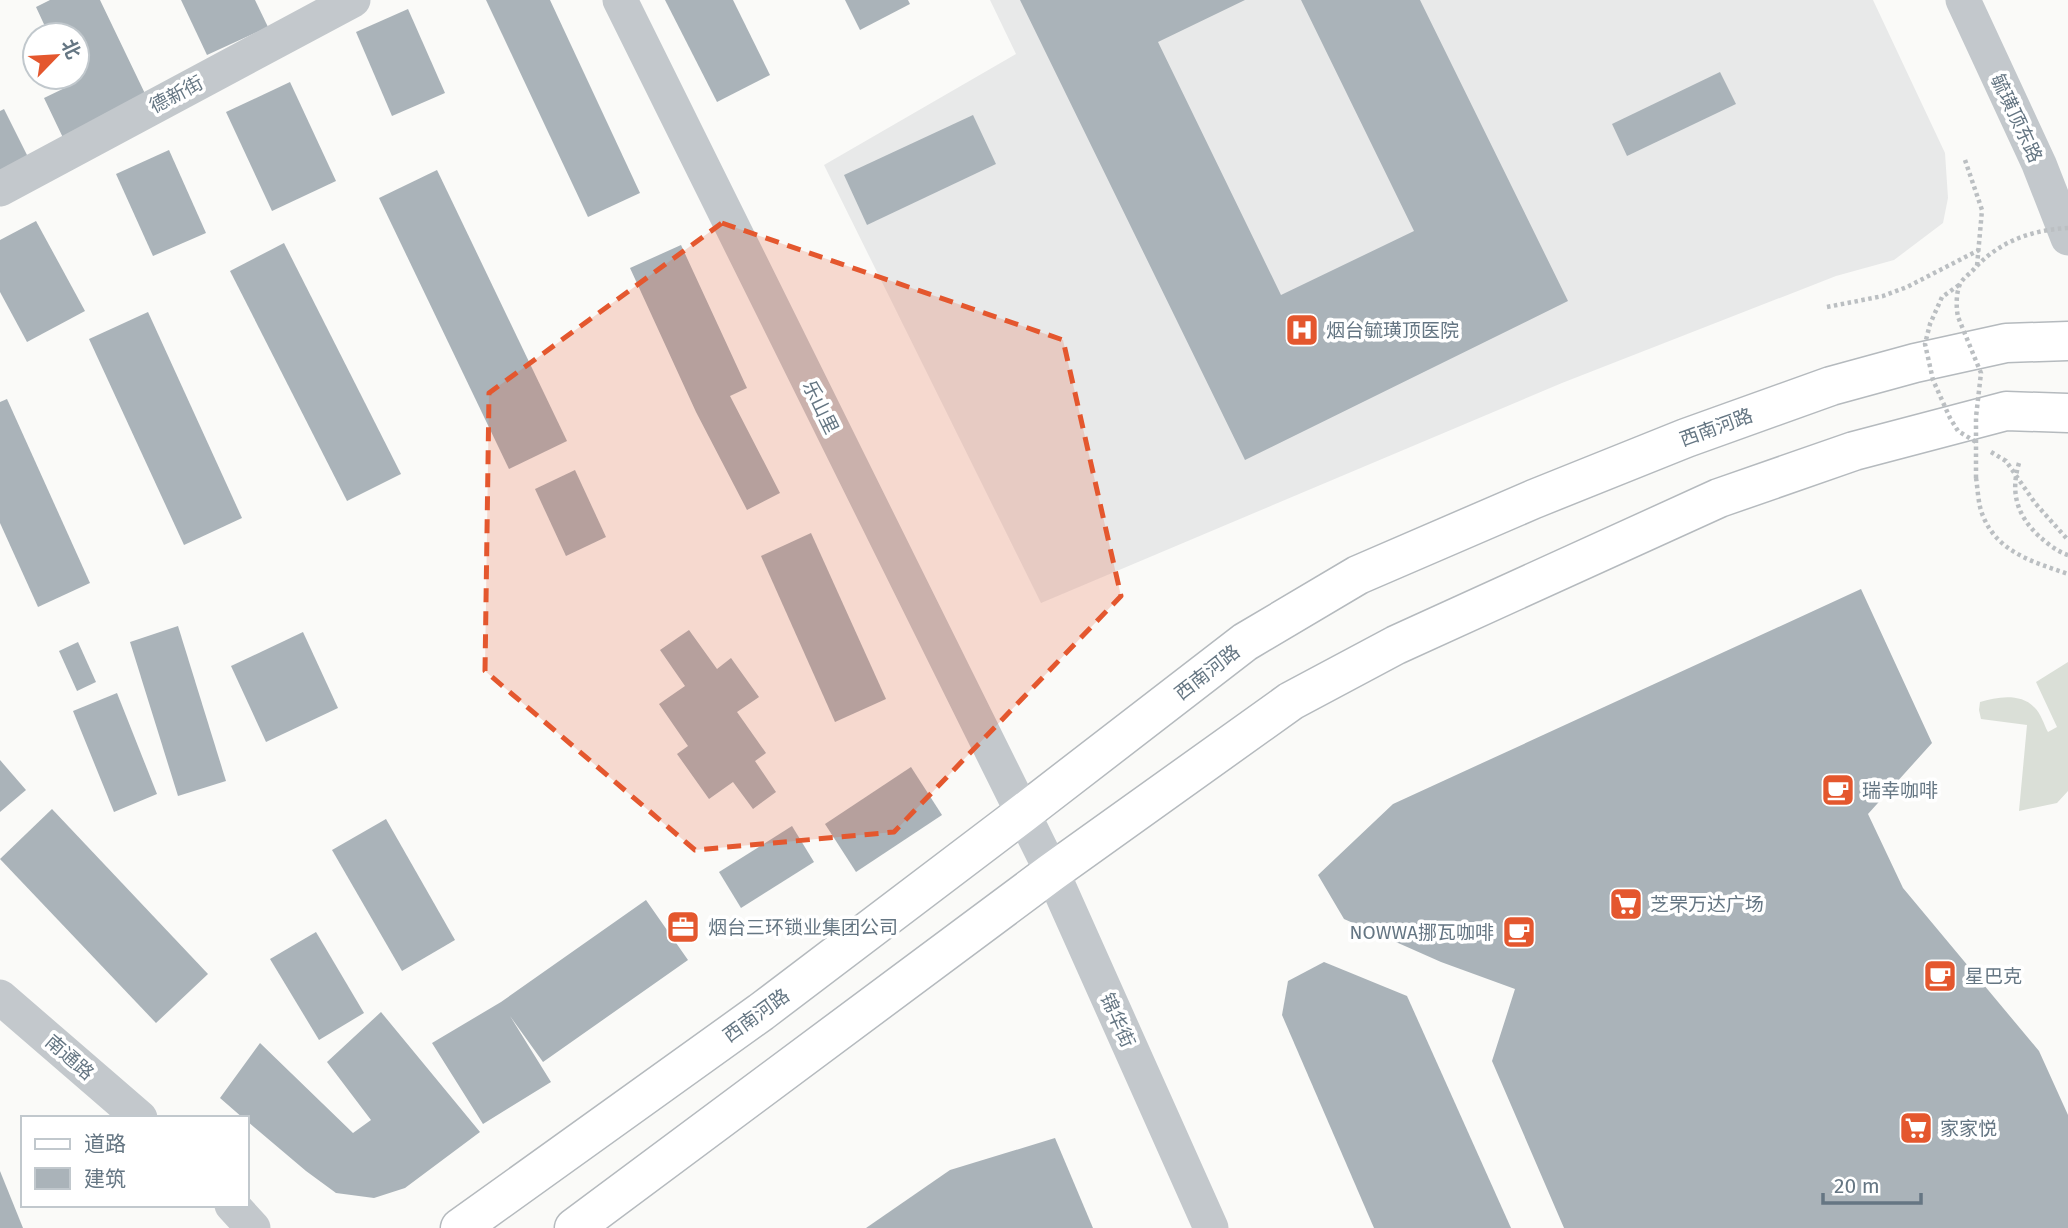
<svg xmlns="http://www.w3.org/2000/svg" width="2068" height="1228" font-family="'Fira Sans','Noto Sans SC',sans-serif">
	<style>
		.built { fill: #e8e9e9 }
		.green { fill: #dadfd7 }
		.building { fill: #aab3b9 }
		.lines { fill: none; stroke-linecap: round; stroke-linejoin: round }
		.major-casing { stroke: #b5babe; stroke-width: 41 }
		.path { stroke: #bbbfc2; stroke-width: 4.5; stroke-dasharray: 3.5 3.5; stroke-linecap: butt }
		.minor { stroke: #c3c8cc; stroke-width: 35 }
		.major { stroke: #fff; stroke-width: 38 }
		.path-bridge { stroke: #bbbfc2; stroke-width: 4.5; stroke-dasharray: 3.5 3.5; stroke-linecap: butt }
		.marked { fill: #e4572e; fill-opacity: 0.2; stroke: #e4572e; stroke-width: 5; stroke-dasharray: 14 9; stroke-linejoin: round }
		.labels { text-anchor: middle; stroke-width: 7; stroke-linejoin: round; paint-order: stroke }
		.street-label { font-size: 19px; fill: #657683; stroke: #fff }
		.poi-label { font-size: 19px; fill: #657683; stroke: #fff; text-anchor: start }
	</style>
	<rect width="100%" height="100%" fill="#fafaf8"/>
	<!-- built -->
	<path class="built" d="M990,0h883l72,153 3,45 -5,25 -49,37 -58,16 -274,107 -521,220 -217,-438 192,-111z"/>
	<!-- green -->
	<path class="green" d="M2068,662v129l-11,12 -38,8 8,-86 -46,-6 -2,-9 1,-8c17,-5 40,-9 54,5 7,6 10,18 14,25l9,-5 -21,-45z"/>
	<!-- building -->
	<g class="building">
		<path d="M50,0h50l50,104 -84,40 -22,-46 29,-14 -3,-7h7v-42h-28l-13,-28z"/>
		<path d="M181,0h74l13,27 -61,28z"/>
		<path d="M486,0h64l90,193 -52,24z"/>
		<path d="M665,0h68l37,75 -53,27z"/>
		<path d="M845,0h63l2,4 -50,26z"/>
		<path d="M1020,0h225l-87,42 123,253 133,-64 -113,-231h119l148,301 -323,159z"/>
		<path d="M408,9l37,84 -53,23 -36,-84z"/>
		<path d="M1720,72l16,32 -109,52 -15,-32z"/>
		<path d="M290,82l46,99 -64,30 -46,-99z"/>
		<path d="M4,109l24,48 -28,14v-60z"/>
		<path d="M973,115l23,49 -129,61 -23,-50z"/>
		<path d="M169,150l37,83 -53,23 -37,-82z"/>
		<path d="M437,170l130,271 -58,28 -130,-271z"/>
		<path d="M36,221l49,90 -58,31 -27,-50v-52z"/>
		<path d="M284,243l117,231 -54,27 -117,-230z"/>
		<path d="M681,245l66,143 -17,8 50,97 -33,17 -51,-98 -66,-144z"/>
		<path d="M148,312l94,206 -58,27 -95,-206z"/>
		<path d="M7,399l83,184 -52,24 -38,-84v-121z"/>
		<path d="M575,470l31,67 -40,19 -31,-67z"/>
		<path d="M811,533l75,166 -51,23 -74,-166z"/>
		<path d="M1861,589l71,154 -64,71 35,74 136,163 29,64v113h-504l-72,-167 23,-72 -74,-27 -97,-43 -26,-44 75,-71z"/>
		<path d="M178,626l48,155 -48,15 -48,-154z"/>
		<path d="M689,630l28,39 14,-11 28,39 -22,15 29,41 -11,8 21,31 -23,17 -20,-27 -24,17 -32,-45 11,-8 -29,-42 26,-18 -25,-36z"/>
		<path d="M303,632l35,76 -72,34 -35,-76z"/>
		<path d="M78,642l18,40 -19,9 -18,-40z"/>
		<path d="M117,693l40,101 -43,18 -41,-101z"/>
		<path d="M0,760l26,30 -26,22z"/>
		<path d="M911,767l31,48 -86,57 -31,-48z"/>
		<path d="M52,809l156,165 -52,49 -156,-164z"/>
		<path d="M386,819l69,121 -53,31 -70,-121z"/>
		<path d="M792,826l22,36 -73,46 -22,-36z"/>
		<path d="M646,900l42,60 -145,102 -33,-46 41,66 -68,42 -51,-81 69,-41z"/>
		<path d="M316,932l48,81 -45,27 -49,-81z"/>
		<path d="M1324,962l83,34 104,232h-137l-92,-213 6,-34z"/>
		<path d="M381,1012l99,120 -75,56 -31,10 -38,-5 -30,-22 -59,-50v-3h-4l-23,-20 40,-55 93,90 18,-13 -44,-58z"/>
		<path d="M1055,1138l38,90h-227l84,-58z"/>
		<path d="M0,1171l23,57h-23z"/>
	</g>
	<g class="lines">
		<defs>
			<g id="major">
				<path d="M460,1228l301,-216 261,-198 223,-172 113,-67 176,-76 152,-61 145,-52 84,-23 91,-20 62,-2"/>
				<path d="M574,1228l478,-356 239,-171 105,-56 323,-147 135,-47 152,-40 62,2"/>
			</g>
		</defs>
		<!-- major casing -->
		<use href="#major" class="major-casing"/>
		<!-- path -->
		<g class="path">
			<path d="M1965,160l17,50 -5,56"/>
			<path d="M1827,307l56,-11 24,-9 72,-37"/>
			<path d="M1991,452l15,9 29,42 33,37"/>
			<path d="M2019,463c-9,30 -2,53 21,74 8,7 18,15 28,18"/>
			<path d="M1976,478c2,12 2,27 7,38 15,37 51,46 85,58"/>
		</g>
		<!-- minor -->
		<g class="minor">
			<path d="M620,0l432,872 159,356"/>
			<path d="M1963,0l76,164 29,74"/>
			<path d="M0,189l353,-189"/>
			<path d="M0,997l140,121"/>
			<path d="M232,1205l21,23"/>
		</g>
		<!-- major -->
		<use href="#major" class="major"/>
		<!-- path-bridge -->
		<g class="path-bridge">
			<path d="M1959,285l-17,12 -12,27 -5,20 8,36 17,38 8,13 18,11"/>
			<path d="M1976,478v-61l5,-44 -23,-56c-2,-10 -2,-24 2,-33 3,-6 11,-11 15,-16 25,-27 57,-38 93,-40"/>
		</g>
	</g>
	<!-- marked area -->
	<path class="marked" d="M722,223l341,117 58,256 -227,236 -199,18 -210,-179 4,-278z"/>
	<!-- icons -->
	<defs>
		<symbol id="hospital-square" viewBox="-11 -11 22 22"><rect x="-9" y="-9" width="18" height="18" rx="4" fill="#e4572e" stroke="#fff"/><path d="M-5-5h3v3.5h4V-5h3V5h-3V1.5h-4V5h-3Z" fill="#fff"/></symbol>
		<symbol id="cafe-square" viewBox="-11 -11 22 22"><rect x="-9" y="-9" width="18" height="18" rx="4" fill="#e4572e" stroke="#fff"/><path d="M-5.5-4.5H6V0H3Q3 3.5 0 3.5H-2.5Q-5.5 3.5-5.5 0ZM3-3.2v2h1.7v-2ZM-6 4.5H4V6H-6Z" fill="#fff"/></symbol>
		<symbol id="supermarket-square" viewBox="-11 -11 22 22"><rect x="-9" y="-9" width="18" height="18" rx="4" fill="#e4572e" stroke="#fff"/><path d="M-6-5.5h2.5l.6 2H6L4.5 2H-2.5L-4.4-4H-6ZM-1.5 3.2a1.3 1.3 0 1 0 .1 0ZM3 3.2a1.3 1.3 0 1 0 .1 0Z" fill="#fff"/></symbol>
		<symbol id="office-square" viewBox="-11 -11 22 22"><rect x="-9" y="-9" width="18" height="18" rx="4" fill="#e4572e" stroke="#fff"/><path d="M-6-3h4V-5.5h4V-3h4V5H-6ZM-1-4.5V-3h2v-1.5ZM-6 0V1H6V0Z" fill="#fff"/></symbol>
	</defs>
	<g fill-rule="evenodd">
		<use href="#hospital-square" x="1283" y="311" width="38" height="38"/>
		<use href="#cafe-square" x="1819" y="771" width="38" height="38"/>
		<use href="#supermarket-square" x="1607" y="885" width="38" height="38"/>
		<use href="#office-square" x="664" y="908" width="38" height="38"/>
		<use href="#cafe-square" x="1500" y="913" width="38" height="38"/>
		<use href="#cafe-square" x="1921" y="957" width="38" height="38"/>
		<use href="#supermarket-square" x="1897" y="1109" width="38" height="38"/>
	</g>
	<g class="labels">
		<!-- street labels -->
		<g class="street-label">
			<text transform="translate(176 94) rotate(-28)" y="7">德新街</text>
			<text transform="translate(2017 118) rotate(65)" y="7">毓璜顶东路</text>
			<text transform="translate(821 407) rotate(64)" y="7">乐山里</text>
			<text transform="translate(1716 427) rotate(-20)" y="7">西南河路</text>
			<text transform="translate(1207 672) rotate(-38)" y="7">西南河路</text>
			<text transform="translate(756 1015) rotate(-36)" y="7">西南河路</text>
			<text transform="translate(1118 1020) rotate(66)" y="7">锦华街</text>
			<text transform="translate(70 1057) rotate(41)" y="7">南通路</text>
		</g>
		<!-- poi labels -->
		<g class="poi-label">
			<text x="1326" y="337">烟台毓璜顶医院</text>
			<text x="1862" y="797">瑞幸咖啡</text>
			<text x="1650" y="911">芝罘万达广场</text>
			<text x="708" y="934">烟台三环锁业集团公司</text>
			<text x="1494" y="939" text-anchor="end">NOWWA挪瓦咖啡</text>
			<text x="1965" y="983">星巴克</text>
			<text x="1940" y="1135">家家悦</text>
		</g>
	</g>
	<!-- legend -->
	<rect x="21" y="1116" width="228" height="91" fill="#ffffff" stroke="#c1c8cd" stroke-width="2"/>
	<rect x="35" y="1139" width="35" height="10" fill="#ffffff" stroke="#c1c8cd" stroke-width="2"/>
	<text x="84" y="1151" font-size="21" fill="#657683">道路</text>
	<rect x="35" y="1168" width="35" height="21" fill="#aab3b9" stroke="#c1c8cd" stroke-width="2"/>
	<text x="84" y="1186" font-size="21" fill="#657683">建筑</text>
	<!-- north arrow -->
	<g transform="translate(56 56) rotate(65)"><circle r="33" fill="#ffffff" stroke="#c1c8cd" stroke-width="2"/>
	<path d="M0-5L12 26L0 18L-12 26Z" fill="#e4572e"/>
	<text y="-10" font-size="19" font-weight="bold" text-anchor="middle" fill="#657683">北</text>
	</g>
	<!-- scale -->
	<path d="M1823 1193v10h98v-10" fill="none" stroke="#657683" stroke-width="3.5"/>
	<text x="1834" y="1193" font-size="21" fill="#657683" stroke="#ffffff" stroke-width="5" paint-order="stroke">20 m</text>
</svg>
